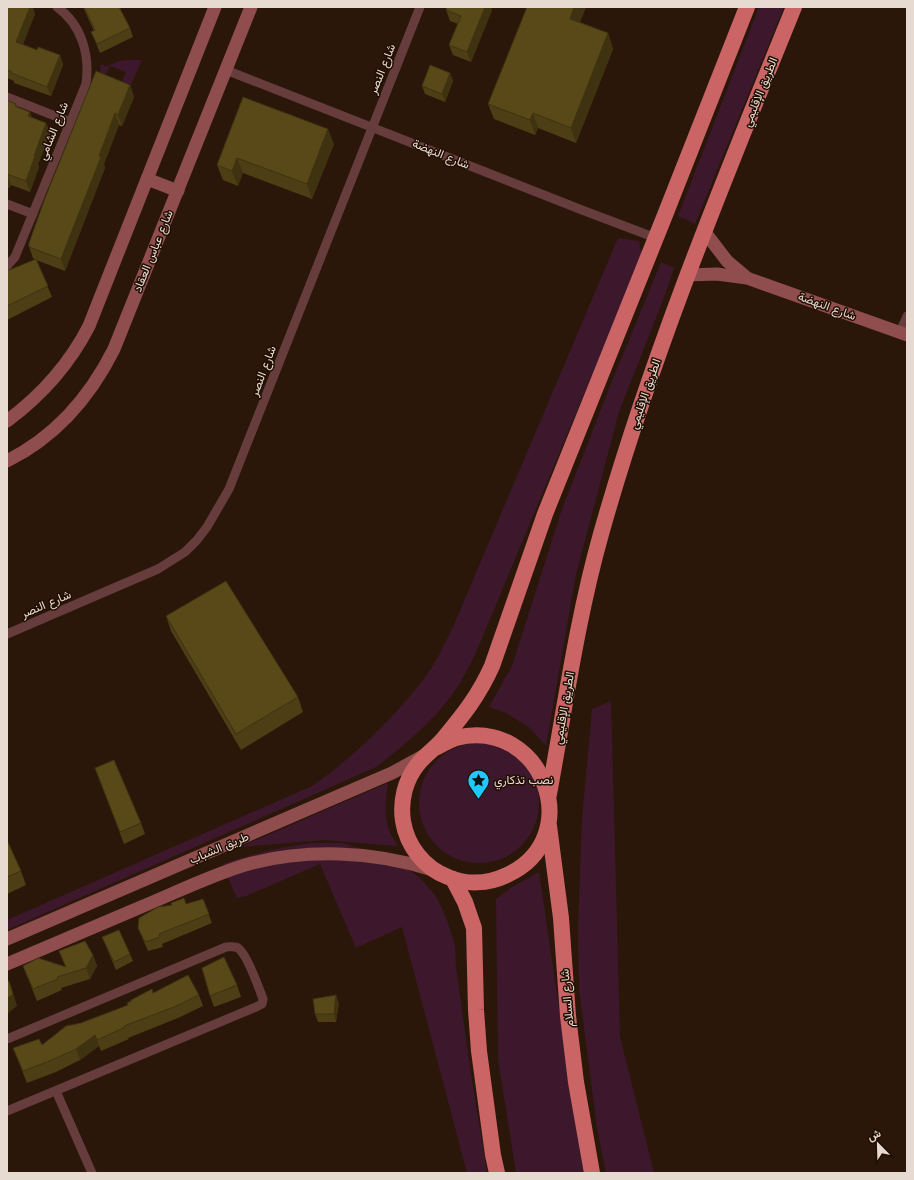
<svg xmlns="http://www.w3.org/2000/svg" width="914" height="1180" font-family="Jost,Vazirmatn,sans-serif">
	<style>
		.green { fill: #3d182d }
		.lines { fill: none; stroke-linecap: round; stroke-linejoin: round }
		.street { stroke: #663d3c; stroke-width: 9 }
		.secondary { stroke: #8f4d4d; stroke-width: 13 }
		.highway { stroke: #cb6565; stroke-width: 16 }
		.wall { fill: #4d3e15 }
		.shaded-wall { fill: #3e3211 }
		.building { fill: #594818; stroke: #3e3211 }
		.labels { text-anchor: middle; stroke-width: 3; stroke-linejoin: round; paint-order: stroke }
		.street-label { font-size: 12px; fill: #e7dad1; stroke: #200e02 }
		.poi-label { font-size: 12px; fill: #e7dad1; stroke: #200e02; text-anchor: start }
	</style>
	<rect width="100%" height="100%" fill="#2a1709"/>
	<!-- green -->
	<g class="green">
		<path d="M759,7h25l-89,217 -17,-8z"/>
		<path d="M127,60h15l-14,31 -8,-4 6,-15 -16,-6 -7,13h-2l-1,-13 3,-2 2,3 14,-6z"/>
		<path d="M618,238l21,3 3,14 -162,388c-5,11 -10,22 -16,33 -21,37 -55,66 -88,91l-369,163v-10l305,-134c42,-29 86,-72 116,-113 10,-14 17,-31 25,-46z"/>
		<path d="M661,262l13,6 -9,27 -46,117 -43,162 -30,172 -16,-18 -24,-15 -17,-6 23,-41 50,-157 50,-128z"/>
		<path d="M611,701l9,336 34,136h-48l-9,-45 -18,-139 -1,-61 4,-109 10,-110z"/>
		<circle cx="479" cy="803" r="60"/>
		<path d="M388,783c-2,15 -5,34 2,49 2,5 5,9 8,14l-75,-6 -83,7z"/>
		<path d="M313,843h29l51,15 26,19 16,18 7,13 7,18 6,20 1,21 15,107 16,99h-20l-65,-246 -46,21 -36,-84 -74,32 -9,2 -10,-22 -4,-12c31,-11 58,-17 90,-21z"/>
		<path d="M539,872l43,292 2,9h-68l-18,-114 -2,-160 16,-12z"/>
	</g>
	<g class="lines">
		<!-- street -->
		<g class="street">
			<path d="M226,70l356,140 74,28"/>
			<path d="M7,97l63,25"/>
			<path d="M7,204l26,10"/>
			<path d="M7,266l8,-9 71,-173c4,-29 -4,-59 -29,-77"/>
			<path d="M900,332l7,-16"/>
			<path d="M7,634l151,-65 27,-17 12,-12 10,-13 22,-38 191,-482"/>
			<path d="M7,1039l219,-92c5,0 9,-1 12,1 9,6 21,40 25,51l-1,5 -6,3 -249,104"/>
			<path d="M56,1091l36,82"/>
		</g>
		<!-- secondary -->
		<g class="secondary">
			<path d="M147,179l31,12"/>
			<path d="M704,231l23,30 19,16"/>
			<path d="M688,275l29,-1 30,4 160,57"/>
			<path d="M7,421c35,-26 62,-56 82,-95l126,-319"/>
			<path d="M7,461c48,-24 83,-64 107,-112l137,-342"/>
			<path d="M7,939l350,-151 35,-15 31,-17"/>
			<path d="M7,964c45,-19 89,-38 134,-57 34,-14 68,-31 104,-42 60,-17 128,-14 188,5"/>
		</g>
		<!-- highway -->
		<g class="highway">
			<path d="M437,747c6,-3 13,-7 19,-9 87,-22 132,100 51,137 -19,9 -40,10 -59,2 -24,-9 -41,-31 -45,-56 -3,-20 2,-41 15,-57 8,-10 18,-16 26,-26 20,-24 35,-43 48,-72l53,-152 120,-299 82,-208"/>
			<path d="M549,794c16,-87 28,-175 52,-260 51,-181 123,-354 193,-527"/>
			<path d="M549,826l12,92 7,98 8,66 16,91"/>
			<path d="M453,879l12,23 9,26 2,82 3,41 14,104 4,18"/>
		</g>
	</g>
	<!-- wall -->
	<g class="wall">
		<path d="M7,7l28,7 -12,30 14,6 23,5 3,10 -12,31 -37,-13v-2l-7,-3z"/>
		<path d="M83,7h37l1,4 9,17 3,9 -33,16 -5,-12 -4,-9 3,-1z"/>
		<path d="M586,7l-6,15 28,11 5,16 -37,94 -38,-15 -3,7 -41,-16 -6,-15z"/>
		<path d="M446,10h46l-21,52 -18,-7 -4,-10 9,-21 -8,-3z"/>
		<path d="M450,73l3,8 -8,21 -20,-8 -3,-8z"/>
		<path d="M130,85l4,12 -12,29 -3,-1 -15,39 1,4 -40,103 -29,-11 16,37 -45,23v-49l29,-11 -3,-2 -4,-11z"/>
		<path d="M243,97l91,47 -22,55 -69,-26 -5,13 -15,-6 -6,-15z"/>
		<path d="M7,100l9,4 1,2 15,12 14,5 4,11 -12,30 1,3 -9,25 -19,-7 -2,3 -2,-1z"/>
		<path d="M166,616l132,81 5,15 -62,38 -70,-119z"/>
		<path d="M95,768l46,55 4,11 -21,10z"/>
		<path d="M7,840l14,31 5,14 -19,9z"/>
		<path d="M203,899l9,24 -50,21 1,3 -15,4 -10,-23 48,-24z"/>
		<path d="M102,937l28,17 3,7 -17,9z"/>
		<path d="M59,951l34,4 4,11 -7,13 -29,9 1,2 -25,11 -14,-35h42z"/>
		<path d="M237,985l4,12 -27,10 -4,-11z"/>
		<path d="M153,993l46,2 4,11 -25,12 -50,20 1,1 -28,12 -2,-5 -19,14 -24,12 -29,11 -14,-35 29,-3 39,-22 47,-18z"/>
		<path d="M339,1003l-3,19h-18l-3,-8z"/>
	</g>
	<!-- shaded-wall -->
	<g class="shaded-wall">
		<path d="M30,7h3l2,7 -15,38 -4,-10z"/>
		<path d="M485,7h6l1,3 -21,52 -4,-10z"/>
		<path d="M574,7h12l-11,27 -5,-15z"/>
		<path d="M608,33l5,16 -37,94 -5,-15z"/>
		<path d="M60,55l3,10 -12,31 -4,-9z"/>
		<path d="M450,73l3,8 -8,21 -3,-8z"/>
		<path d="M130,85l4,12 -12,29 -4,-11z"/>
		<path d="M30,112l4,11 -6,-7z"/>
		<path d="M115,113l4,12 -15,39 1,4 -40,103 -4,-12 38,-103z"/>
		<path d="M533,113l5,15 -3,7 -5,-15z"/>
		<path d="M46,123l4,11 -12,30 1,3 -9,25 -4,-11 8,-25z"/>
		<path d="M328,129l6,15 -22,55 -5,-15z"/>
		<path d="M237,158l6,15 -5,13 -6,-15z"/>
		<path d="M7,174l4,11 -2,3 -2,-6z"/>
		<path d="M93,955l4,11 -7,13 -4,-11z"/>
		<path d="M9,981l4,11 4,14 -10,8v-15z"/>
		<path d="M336,995l3,8 -3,19 -2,-8z"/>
		<path d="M95,1035l4,11 -19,14 -4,-11z"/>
	</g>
	<!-- building -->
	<g class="building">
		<path d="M7,7h23l-14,35 21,8 1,-3 22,8 -13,32 -36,-14v-2l-4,-1z"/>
		<path d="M84,7h35l11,21 -33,16 -6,-12 4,-2z"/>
		<path d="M447,7h38l-18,45 -18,-7 12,-29 -15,-6z"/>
		<path d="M527,7h47l-4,12 38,14 -37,95 -38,-15 -3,7 -42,-16z"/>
		<path d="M430,65l20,8 -8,21 -20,-8z"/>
		<path d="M96,71l34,14 -12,30 -3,-2 -16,43 2,1 -40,102 -32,-12v-4l16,-45z"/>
		<path d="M243,97l85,32 -21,55 -70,-26 -5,13 -15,-6z"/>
		<path d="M7,100l9,4 -1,2 15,6 -2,4 18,7 -12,33h1l-9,25 -19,-7z"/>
		<path d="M36,259l12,27 -41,20v-35z"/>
		<path d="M226,581l72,116 -62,37 -70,-118z"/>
		<path d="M114,760l27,63 -21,9 -25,-64z"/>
		<path d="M7,840l14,31 -14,6z"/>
		<path d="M184,898l2,6 17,-5 6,15 -50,20 1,3 -15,5 -7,-14 1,-10 19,-11 14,-2 -1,-2z"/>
		<path d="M119,930l11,24 -16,8 -12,-25z"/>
		<path d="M85,941l8,14 -7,13 -29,9 1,2 -25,10 -10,-23 15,-8 28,9 -7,-16z"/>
		<path d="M224,957l13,28 -27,11 -8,-28z"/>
		<path d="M188,975l11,20 -25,12 -50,19 1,1 -28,13 -2,-5 -19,14 -24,11 -29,11 -10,-23 26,-9 3,6 24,-19 15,-3 47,-18 -1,-2 4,-2v-1l21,-11 1,4z"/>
		<path d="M7,981h2l4,13 -6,5z"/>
		<path d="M336,995l-2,19h-19l-2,-15z"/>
	</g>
	<!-- icons -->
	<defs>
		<symbol id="sight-pin" viewBox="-11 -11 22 30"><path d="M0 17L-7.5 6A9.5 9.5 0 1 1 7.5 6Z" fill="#1ec9fd" stroke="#200e02"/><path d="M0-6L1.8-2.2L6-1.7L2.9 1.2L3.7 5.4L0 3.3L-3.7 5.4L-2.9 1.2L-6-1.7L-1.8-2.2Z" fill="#111"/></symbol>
	</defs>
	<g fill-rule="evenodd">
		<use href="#sight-pin" x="466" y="768" width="25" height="34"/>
	</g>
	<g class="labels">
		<!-- street labels -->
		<g class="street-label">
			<text transform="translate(382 69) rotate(-68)" y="4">شارع النصر</text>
			<text transform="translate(760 92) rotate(-68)" y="4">الطريق الإقليمي</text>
			<text transform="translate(53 131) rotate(-68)" y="4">شارع الشامي</text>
			<text transform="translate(441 154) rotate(22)" y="4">شارع النهضة</text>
			<text transform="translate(153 251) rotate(-68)" y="4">شارع عباس العقاد</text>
			<text transform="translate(827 306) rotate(20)" y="4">شارع النهضة</text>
			<text transform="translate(263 371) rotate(-69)" y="4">شارع النصر</text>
			<text transform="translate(645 394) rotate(-71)" y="4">الطريق الإقليمي</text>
			<text transform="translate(46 604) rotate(-23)" y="4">شارع النصر</text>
			<text transform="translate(564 708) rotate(-80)" y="4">الطريق الإقليمي</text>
			<text transform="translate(219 848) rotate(-23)" y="4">طريق الشباب</text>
			<text transform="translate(567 998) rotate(-95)" y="4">شارع السلام</text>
		</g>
		<!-- poi labels -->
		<g class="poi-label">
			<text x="494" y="784">نصب تذكاري</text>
		</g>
	</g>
	<!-- border -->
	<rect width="914" height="1180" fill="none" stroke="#e7dad1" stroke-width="16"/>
	<!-- north arrow -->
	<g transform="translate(878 1144) rotate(337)" stroke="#200e02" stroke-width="3" paint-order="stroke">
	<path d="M0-3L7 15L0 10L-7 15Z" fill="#e7dad1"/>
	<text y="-6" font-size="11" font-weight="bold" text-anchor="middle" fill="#e7dad1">ش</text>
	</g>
</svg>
